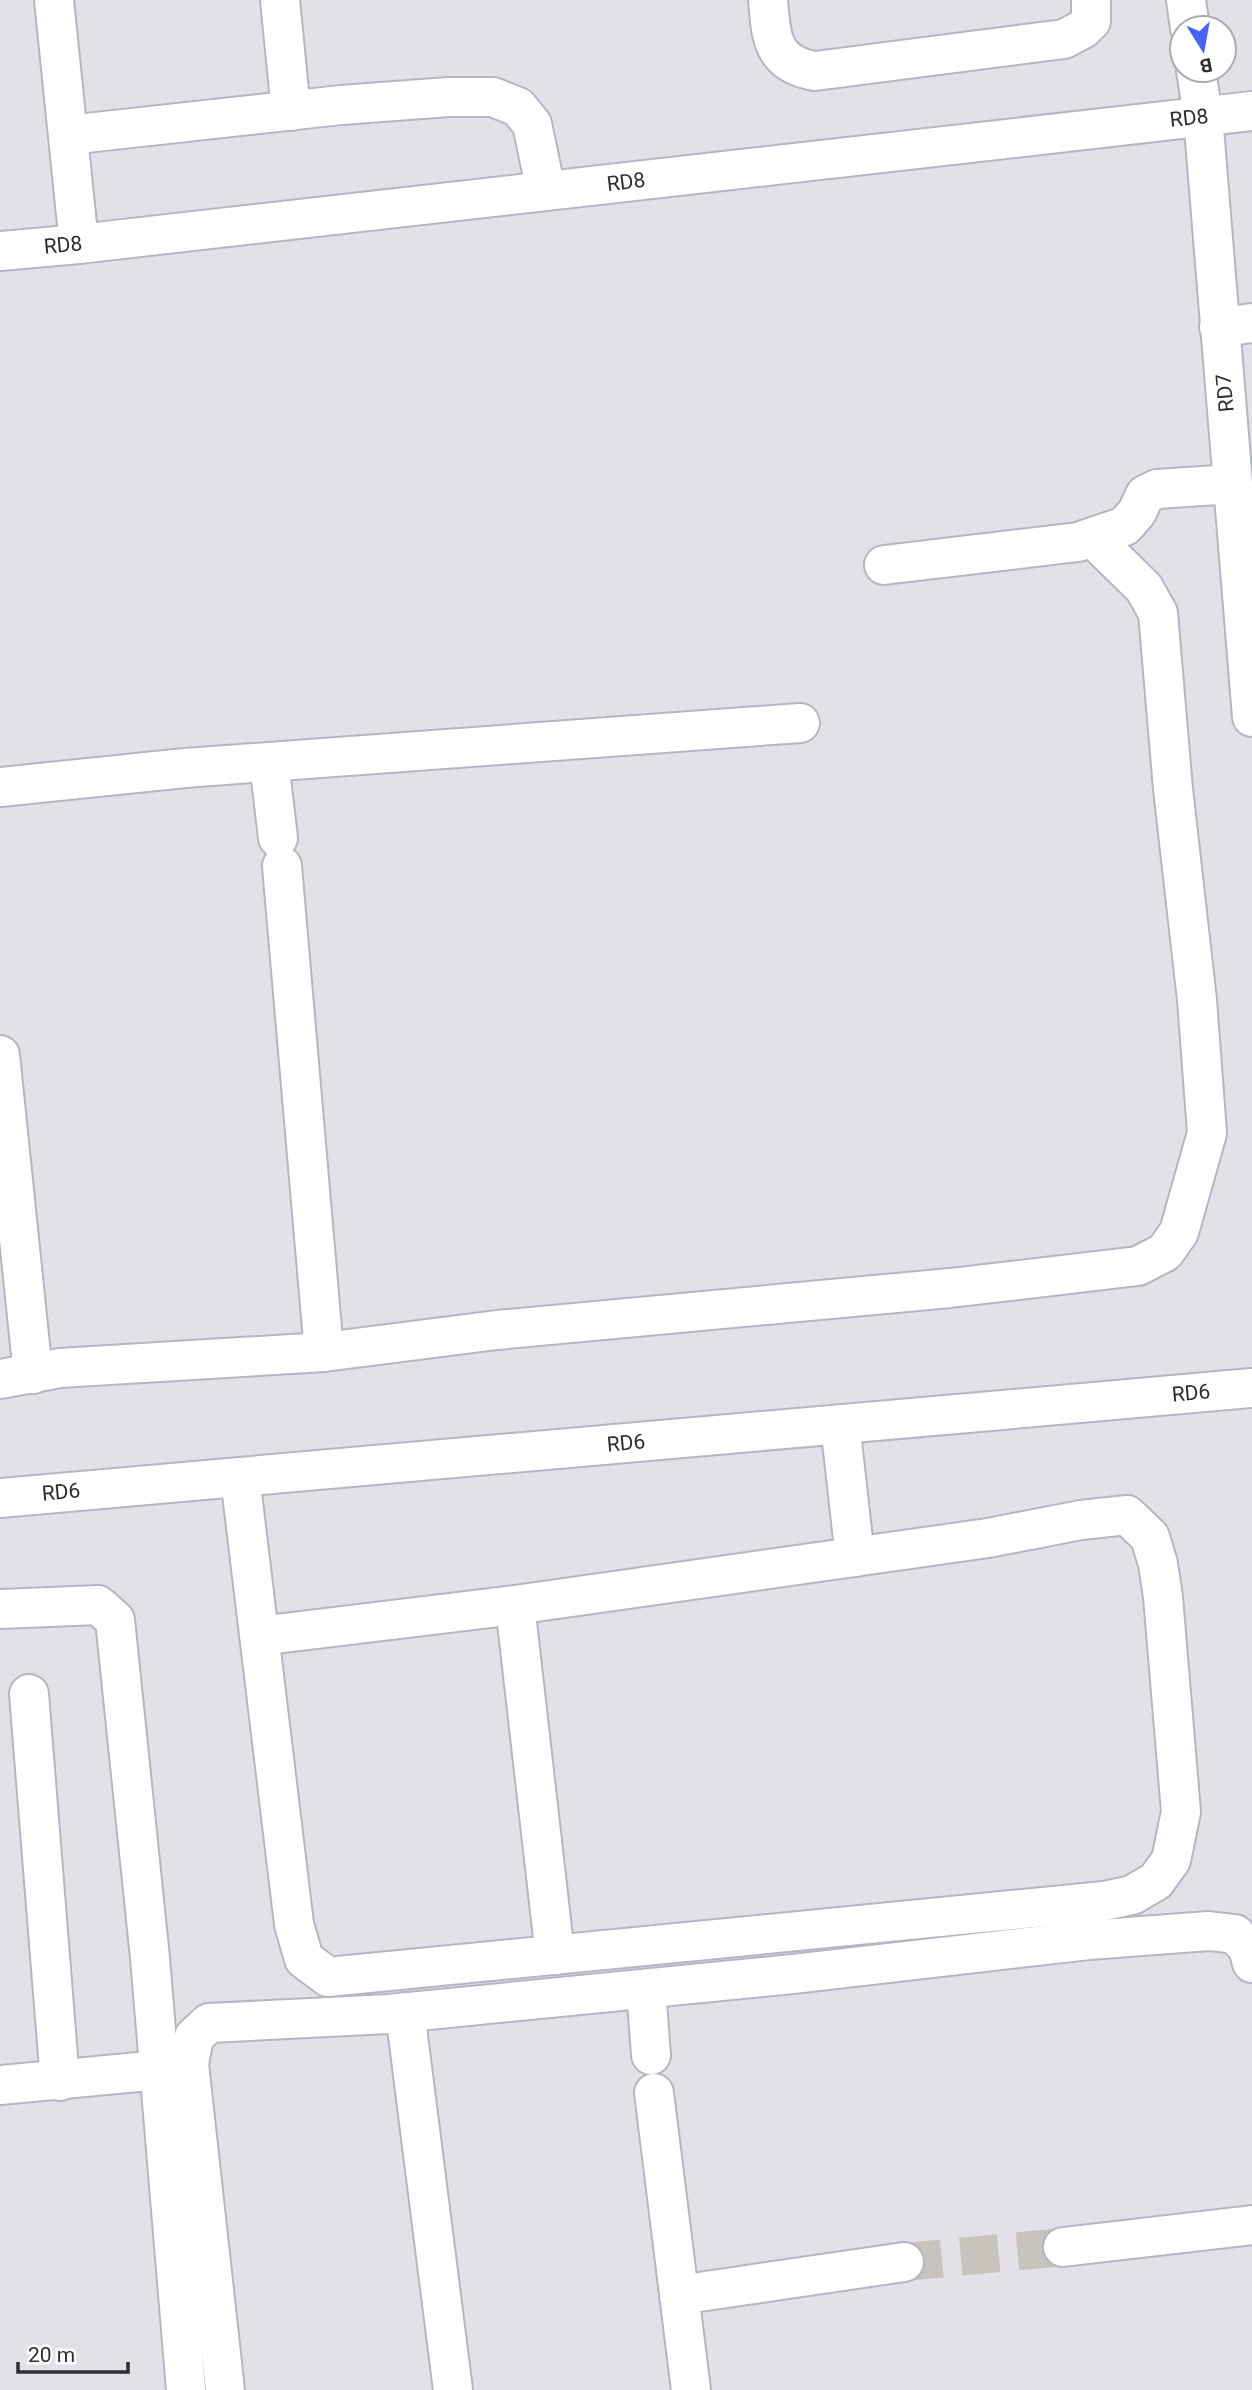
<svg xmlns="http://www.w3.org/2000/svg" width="1252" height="2390" font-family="Roboto,sans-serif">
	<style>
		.industrial { fill: #e3e1e8; fill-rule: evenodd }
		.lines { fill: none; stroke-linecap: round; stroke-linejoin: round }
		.minor-tunnel { stroke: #c8c4bd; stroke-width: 38; stroke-dasharray: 38 19; stroke-linecap: butt }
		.minor-casing { stroke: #b4b7c1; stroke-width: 42 }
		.minor { stroke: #fff; stroke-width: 38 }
		.labels { text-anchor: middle; stroke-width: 5; stroke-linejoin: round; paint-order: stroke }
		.street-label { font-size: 21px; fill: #2e2e2e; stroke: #fff }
	</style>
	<rect width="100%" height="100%" fill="#efe9e1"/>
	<!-- industrial -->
	<path class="industrial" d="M0,0h1252v2390h-1252zM1182,28h42v42h-42z"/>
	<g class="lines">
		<!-- minor-tunnel -->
		<path class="minor-tunnel" d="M904,2262l159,-15"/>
		<defs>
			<g id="minor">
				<path d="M54,0l25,244"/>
				<path d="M280,0l11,111"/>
				<path d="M768,0c3,37 4,64 47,71l249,-32 19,-10 8,-8v-21"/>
				<path d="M1186,0l4,28"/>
				<path d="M1196,70l7,46 49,601"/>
				<path d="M68,135l273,-30 108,-8h44l25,10 14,17 14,67"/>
				<path d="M0,251l79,-7 1173,-133"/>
				<path d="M1219,327l33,-4"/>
				<path d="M884,565l194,-23 47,-16 12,-14 8,-17 12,-6 75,-5"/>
				<path d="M269,762l9,76"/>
				<path d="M0,787l185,-19 615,-45"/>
				<path d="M282,866l42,486"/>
				<path d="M0,1055l33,319"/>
				<path d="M0,1379l60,-11 264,-16 173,-22 453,-42 188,-22 27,-14 14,-20 28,-99 -10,-133 -24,-211 -15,-176 -14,-25 -51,-50"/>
				<path d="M840,1424l15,133"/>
				<path d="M240,1477l54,447 10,35 24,18 776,-76 28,-6 24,-14 15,-21 10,-48 -18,-215 -5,-33 -8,-27 -23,-22 -46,5 -93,18 -473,67 -256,31"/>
				<path d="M0,1498l1252,-110"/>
				<path d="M515,1605l40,350"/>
				<path d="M0,1609l98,-4 17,15 35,338 36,432"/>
				<path d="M29,1694l31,387"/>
				<path d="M646,1989l5,66"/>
				<path d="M405,2012l48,378"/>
				<path d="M0,2085l159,-15"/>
				<path d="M654,2093l37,297"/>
				<path d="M1063,2247l189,-22"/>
				<path d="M679,2295l225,-33"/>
				<path d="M225,2390l-36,-326 5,-27 15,-14 180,-9 404,-40 296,-34 120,-9 26,3 13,14 4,15"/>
			</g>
		</defs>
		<!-- minor casing -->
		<use href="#minor" class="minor-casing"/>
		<!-- minor -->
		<use href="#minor" class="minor"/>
	</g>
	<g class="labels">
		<!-- street labels -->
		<g class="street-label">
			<text transform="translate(1189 118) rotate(-6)" y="7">RD8</text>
			<text transform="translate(626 182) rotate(-7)" y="7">RD8</text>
			<text transform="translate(63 245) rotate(-5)" y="7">RD8</text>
			<text transform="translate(1225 393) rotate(-95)" y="7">RD7</text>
			<text transform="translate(1191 1393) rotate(-5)" y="7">RD6</text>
			<text transform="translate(626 1443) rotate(-5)" y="7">RD6</text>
			<text transform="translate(61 1492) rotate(-5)" y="7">RD6</text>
		</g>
	</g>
	<!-- north arrow -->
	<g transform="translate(1203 49) rotate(169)"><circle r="33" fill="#ffffff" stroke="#ababab" stroke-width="2"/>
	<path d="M0-5L12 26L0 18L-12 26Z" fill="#4264fb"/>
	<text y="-10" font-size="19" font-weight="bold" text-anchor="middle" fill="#2e2e2e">B</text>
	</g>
	<!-- scale -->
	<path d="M18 2362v10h110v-10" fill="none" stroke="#2e2e2e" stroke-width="3.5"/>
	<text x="28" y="2362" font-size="21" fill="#2e2e2e" stroke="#ffffff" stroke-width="5" paint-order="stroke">20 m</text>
</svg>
